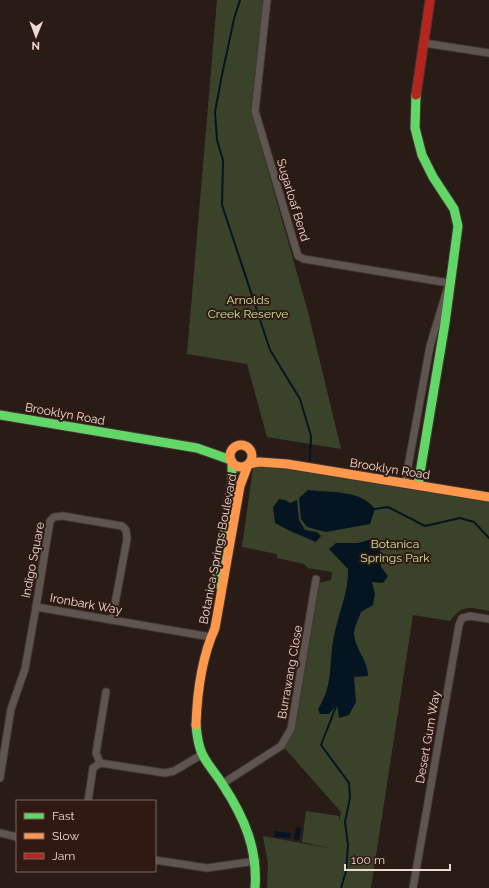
<svg xmlns="http://www.w3.org/2000/svg" width="489" height="888" font-family="Raleway,sans-serif">
	<style>
		.green { fill: #3a432a }
		.water { fill: #041421 }
		.lines { fill: none; stroke-linecap: round; stroke-linejoin: round }
		.stream { stroke: #041421; stroke-width: 2 }
		.street-casing { stroke: #403632; stroke-width: 9 }
		.fast-casing { stroke: #403632; stroke-width: 11 }
		.slow-casing { stroke: #403632; stroke-width: 11 }
		.jam-casing { stroke: #403632; stroke-width: 11 }
		.street { stroke: #5e5450; stroke-width: 7 }
		.fast { stroke: #63d668; stroke-width: 9 }
		.slow { stroke: #ff974d; stroke-width: 9 }
		.jam { stroke: #b3261e; stroke-width: 9 }
		.labels { text-anchor: middle; stroke-width: 4; stroke-linejoin: round; paint-order: stroke }
		.street-label { font-size: 12px; fill: #ebdbd4; stroke: #301910 }
		.park-label { font-size: 12px; fill: #c8e79c; stroke: #301910 }
	</style>
	<rect width="100%" height="100%" fill="#291c17"/>
	<!-- green -->
	<g class="green">
		<path d="M217,0h47l-13,111 57,201 33,137 -74,-12 -20,-73 -60,-10z"/>
		<path d="M263,463l226,35v113c-19,-3 -26,-8 -39,10l-37,-6 -42,273h-104l1,-24 -5,-28 71,13 -32,-7 4,-31 33,5v6l2,-10 -60,-68 13,-15 25,-146 12,-3 1,-8 -24,-4 -4,-4 -27,-6v-4l-35,-7 11,-79z"/>
	</g>
	<!-- water -->
	<g class="water">
		<path d="M308,490c22,3 52,-1 67,19l-5,15 -44,8 -19,-5 -6,-8 -2,-21z"/>
		<path d="M279,499l6,1 5,3 7,-3 2,20 6,10 12,2 4,4 -5,6 -26,-11 -15,-8 -2,-16z"/>
		<path d="M372,539l8,7 1,21 7,9 -5,7 -11,-1 3,12 -2,11 -12,7c-2,6 -7,15 -7,22 1,15 14,26 14,42l-14,1 2,25 -7,13 -10,3 -2,-13 -8,9h-9l-2,-5c15,-23 11,-43 15,-68 4,-25 16,-48 15,-72l-19,-20 7,-6h22z"/>
		<path d="M296,827l5,1 -2,12 -5,-1z"/>
		<path d="M275,831l16,2 -1,5 -16,-1z"/>
	</g>
	<g class="lines">
		<!-- stream -->
		<g class="stream">
			<path d="M240,0l-6,19 -12,56 -7,37 2,28 6,20 -1,45 48,145 30,49 11,37 -1,24"/>
			<path d="M375,509l13,-2 37,19 35,-8 14,4 15,16"/>
			<path d="M337,704l-16,41 28,38 1,15 -5,24 3,23 -2,26 -5,17"/>
		</g>
		<defs>
			<g id="street">
				<path d="M267,0l-12,111 43,145 6,3 145,24 -19,63 -25,137"/>
				<path d="M424,43l65,10"/>
				<path d="M36,607l14,-86 4,-4 9,-1 59,10 4,4 1,9 -15,81"/>
				<path d="M100,763l-4,-10 10,-61"/>
				<path d="M0,778l11,-69 14,-40 11,-62 175,30"/>
				<path d="M222,784l59,-38 10,-17 25,-150"/>
				<path d="M88,801l5,-33 7,-5 65,10 9,-2 27,-16"/>
				<path d="M0,833l17,4"/>
				<path d="M155,860l52,8 49,-7"/>
				<path d="M413,888l46,-263 3,-7 8,-2 19,3"/>
			</g>
			<g id="fast">
				<path d="M416,95l-1,33 7,27 11,22 21,32 4,17 -13,97 -27,162"/>
				<path d="M0,415l197,33 34,12"/>
				<path d="M216,584l16,-104v-18"/>
				<path d="M196,725c3,34 10,34 27,60 21,32 35,64 32,103"/>
			</g>
			<g id="slow">
				<circle cx="241" cy="456" r="11"/>
				<path d="M249,464l10,-2 28,2 202,33"/>
				<path d="M196,725c1,-31 6,-68 19,-97l25,-142 8,-21"/>
			</g>
			<path id="jam" d="M416,95l14,-95"/>
		</defs>
		<!-- street casing -->
		<use href="#street" class="street-casing"/>
		<!-- fast casing -->
		<use href="#fast" class="fast-casing"/>
		<!-- slow casing -->
		<use href="#slow" class="slow-casing"/>
		<!-- jam casing -->
		<use href="#jam" class="jam-casing"/>
		<!-- street -->
		<use href="#street" class="street"/>
		<!-- fast -->
		<use href="#fast" class="fast"/>
		<!-- slow -->
		<use href="#slow" class="slow"/>
		<!-- jam -->
		<use href="#jam" class="jam"/>
	</g>
	<g class="labels">
		<!-- street labels -->
		<g class="street-label">
			<text transform="translate(293 200) rotate(73)" y="4">Sugarloaf Bend</text>
			<text transform="translate(65 414) rotate(10)" y="4">Brooklyn Road</text>
			<text transform="translate(390 469) rotate(9)" y="4">Brooklyn Road</text>
			<text transform="translate(218 549) rotate(-79)" y="4">Botanica Springs Boulevard</text>
			<text transform="translate(33 560) rotate(-79)" y="4">Indigo Square</text>
			<text transform="translate(86 604) rotate(10)" y="4">Ironbark Way</text>
			<text transform="translate(290 672) rotate(-80)" y="4">Burrawang Close</text>
			<text transform="translate(428 737) rotate(-80)" y="4">Desert Gum Way</text>
		</g>
		<!-- park labels -->
		<g class="park-label">
			<text x="248" y="304">Arnolds<tspan x="248" dy="14">Creek Reserve</tspan></text>
			<text x="395" y="548">Botanica<tspan x="395" dy="14">Springs Park</tspan></text>
		</g>
	</g>
	<!-- legend -->
	<rect x="16" y="800" width="140" height="72" fill="#301910" stroke="#7b675e"/>
	<rect x="24" y="813" width="20" height="6" fill="#63d668" stroke="#7b675e"/>
	<text x="52" y="820" font-size="12" fill="#ebdbd4">Fast</text>
	<rect x="24" y="833" width="20" height="6" fill="#ff974d" stroke="#7b675e"/>
	<text x="52" y="840" font-size="12" fill="#ebdbd4">Slow</text>
	<rect x="24" y="853" width="20" height="6" fill="#b3261e" stroke="#7b675e"/>
	<text x="52" y="860" font-size="12" fill="#ebdbd4">Jam</text>
	<!-- north arrow -->
	<g transform="translate(36 36) rotate(181)" stroke="#301910" stroke-width="3" paint-order="stroke">
	<path d="M0-3L7 15L0 10L-7 15Z" fill="#ebdbd4"/>
	<text y="-6" font-size="11" font-weight="bold" text-anchor="middle" fill="#ebdbd4">N</text>
	</g>
	<!-- scale -->
	<path d="M345 864v6h105v-6" fill="none" stroke="#ebdbd4" stroke-width="2"/>
	<text x="351" y="864" font-size="12" fill="#ebdbd4" stroke="#301910" stroke-width="3" paint-order="stroke">100 m</text>
</svg>
